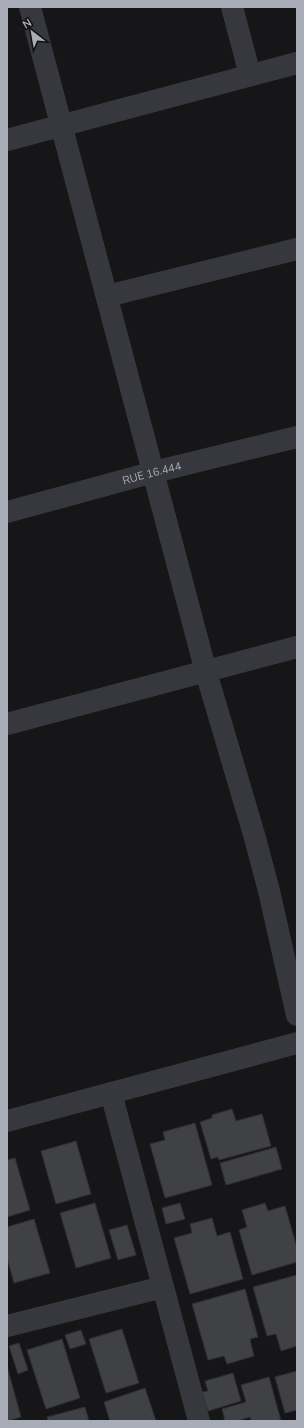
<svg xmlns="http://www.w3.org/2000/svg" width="304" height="1428" font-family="'Nunito Sans',sans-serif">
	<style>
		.building { fill: #404145; stroke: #303034 }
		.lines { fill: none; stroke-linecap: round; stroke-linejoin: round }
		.minor { stroke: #37383d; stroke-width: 22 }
		.labels { text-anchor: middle; stroke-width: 3; stroke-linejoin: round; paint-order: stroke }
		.street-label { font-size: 11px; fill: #a8adb8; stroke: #111113 }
	</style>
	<rect width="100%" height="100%" fill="#161618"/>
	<!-- building -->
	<g class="building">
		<path d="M232,1109l4,12 26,-7 9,32 -52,14 -1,-3 -7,2 -11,-37 12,-4v-3z"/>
		<path d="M195,1123l17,62 -47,13 -15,-54 15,-4 -2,-8z"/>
		<path d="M76,1141l15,53 -35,10 -15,-53z"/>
		<path d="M276,1147l6,22 -56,16 -6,-22z"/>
		<path d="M15,1158l15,52 -23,7v-57z"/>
		<path d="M95,1203l16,55 -35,10 -16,-55z"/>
		<path d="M180,1203l5,16 -19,5 -4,-16z"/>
		<path d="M265,1203l3,8 17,-5 12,42v14l-45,13 -13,-45 8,-3 -5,-17z"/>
		<path d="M212,1218l5,18 13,-4 13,47 -53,15 -16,-56 18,-5 -2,-9z"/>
		<path d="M34,1219l16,54 -36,10 -7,-25v-31z"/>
		<path d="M127,1225l9,30 -18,5 -9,-30z"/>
		<path d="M297,1275v71l-16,5 -5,-17 -9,2 -14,-49z"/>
		<path d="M245,1289l13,48 -8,2 4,17 -27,8 -3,-8 -16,4 -16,-56z"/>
		<path d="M122,1329l17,54 -33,10 -17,-54z"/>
		<path d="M81,1330l5,14 -16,5 -5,-14z"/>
		<path d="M62,1339l18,59 -34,11 -19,-59z"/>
		<path d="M19,1343l9,27 -10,4 -9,-28z"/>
		<path d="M7,1366l14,51 -13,4h-1z"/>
		<path d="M297,1371v39l-12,3 -10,-36z"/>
		<path d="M233,1373l8,28 -33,10 -6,-19 6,-1 -3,-10z"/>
		<path d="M269,1377l12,44h-30l-1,-4 -13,4h-12l-3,-12 24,-7 -5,-17z"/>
		<path d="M145,1388l11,33h-46l-6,-19z"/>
		<path d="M85,1407l4,14h-41l-1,-4z"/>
	</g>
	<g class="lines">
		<!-- minor -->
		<g class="minor">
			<path d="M30,7l176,665 49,166 14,53 28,124"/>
			<path d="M232,7l18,68"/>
			<path d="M7,140l290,-77"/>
			<path d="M107,296l190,-47"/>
			<path id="s1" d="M7,512l147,-40 143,-35"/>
			<path d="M7,724l290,-77"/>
			<path d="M111,1093l88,328"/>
			<path d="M7,1121l290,-78"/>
			<path d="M7,1326l156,-39"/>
		</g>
	</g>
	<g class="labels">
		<!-- street labels -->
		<g class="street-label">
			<text dy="4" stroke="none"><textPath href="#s1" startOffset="150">RUE 16.444</textPath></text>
		</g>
	</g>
	<!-- border -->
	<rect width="304" height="1428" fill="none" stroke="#a8adb8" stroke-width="16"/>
	<!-- north arrow -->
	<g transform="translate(32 32) rotate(329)" stroke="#111113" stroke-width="3" paint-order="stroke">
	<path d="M0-3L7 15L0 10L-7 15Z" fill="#a8adb8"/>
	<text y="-6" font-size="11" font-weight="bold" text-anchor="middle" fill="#a8adb8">N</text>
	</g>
</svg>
